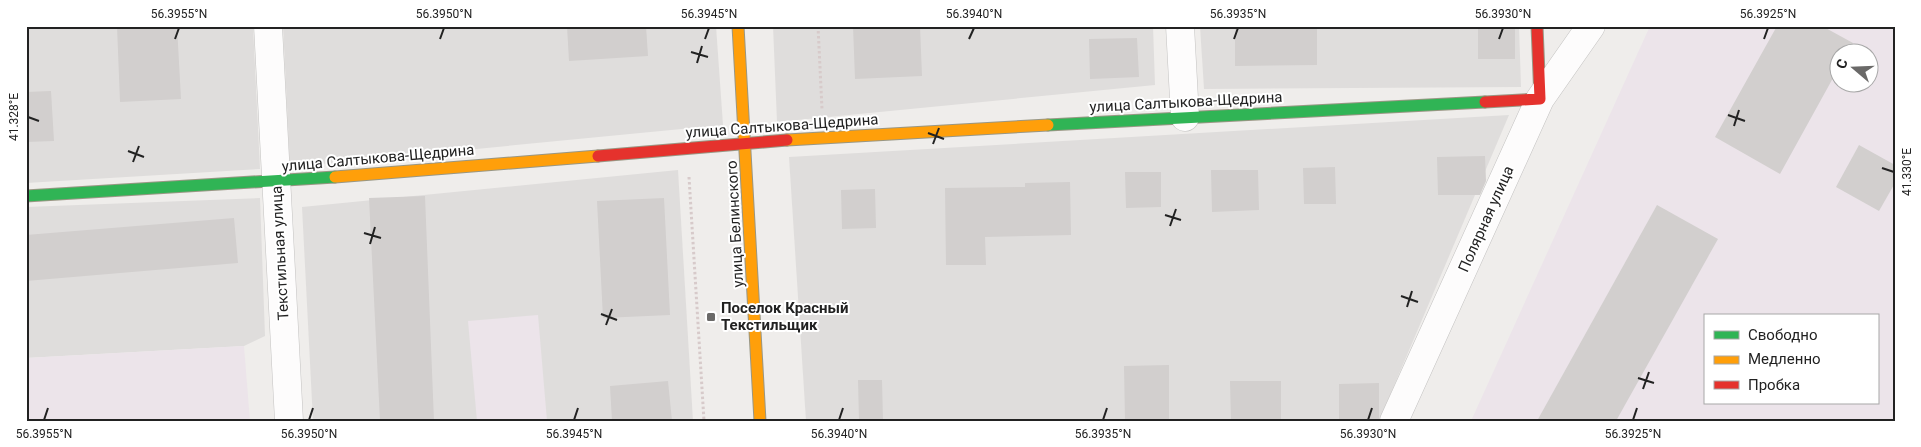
<svg xmlns="http://www.w3.org/2000/svg" width="1921" height="447" font-family="Roboto,sans-serif">
	<style>
		.residential { fill: #dfdddc }
		.industrial { fill: #ece4ea; fill-rule: evenodd }
		.building { fill: #d2cfce }
		.lines { fill: none; stroke-linecap: round; stroke-linejoin: round }
		.street-casing { stroke: #c3c2c1; stroke-width: 29 }
		.fast-casing { stroke: #999784; stroke-width: 13 }
		.slow-casing { stroke: #999784; stroke-width: 13 }
		.jam-casing { stroke: #999784; stroke-width: 13 }
		.path { stroke: #d7caca; stroke-width: 3; stroke-dasharray: 2.5 2.5; stroke-linecap: butt }
		.street { stroke: #fdfcfc; stroke-width: 28 }
		.fast { stroke: #30b455; stroke-width: 11 }
		.slow { stroke: #ff9f0a; stroke-width: 11 }
		.jam { stroke: #e5322d; stroke-width: 11 }
		.ticks { fill: none; stroke: #222; stroke-width: 2 }
		.poi-dot { fill: #6a6968; stroke: #fff; stroke-width: 2 }
		.labels { text-anchor: middle; stroke-width: 4; stroke-linejoin: round; paint-order: stroke }
		.street-label { font-size: 15px; fill: #222; stroke: #fff }
		.poi-label { font-size: 15px; font-weight: bold; fill: #222; stroke: #fff; text-anchor: start }
		.neatline { fill: none; stroke: #222; stroke-width: 2 }
		.ticks-label { font-size: 12px; text-anchor: middle; fill: #222 }
	</style>
	<rect width="100%" height="100%" fill="#efedeb"/>
	<!-- residential -->
	<g class="residential">
		<path d="M26,26h227l7,143 -234,14z"/>
		<path d="M283,26h433l7,99 -433,42z"/>
		<path d="M773,26h380l2,59 -378,37z"/>
		<path d="M1200,26h319l2,61 -317,2z"/>
		<path d="M1509,115l-130,306h-573l-17,-264z"/>
		<path d="M678,170l15,251h-380l-11,-214z"/>
		<path d="M260,198l5,138 -21,10 -218,12v-151z"/>
	</g>
	<!-- industrial -->
	<g class="industrial">
		<path d="M1650,26h245v395h-424zM1838,52h30v30h-30zM1705,316h172v87h-172z"/>
		<path d="M538,315l9,106h-70l-9,-100z"/>
		<path d="M244,346l6,75h-224v-63z"/>
	</g>
	<!-- building -->
	<g class="building">
		<path d="M117,26h60l4,73 -61,3z"/>
		<path d="M567,26h79l2,30 -79,5z"/>
		<path d="M853,26h67l2,50 -67,3z"/>
		<rect x="1478" y="26" width="37" height="33"/>
		<path d="M1777,26h45l31,17 -5,9h-10v17l-58,105 -65,-37z"/>
		<path d="M1235,28h82v37l-82,1z"/>
		<path d="M1137,38l2,39 -49,2 -1,-40z"/>
		<path d="M51,91l3,50 -28,1v-50z"/>
		<path d="M1859,145l36,20v18l-16,28 -43,-24z"/>
		<path d="M1485,156l1,25 -6,14h-42l-1,-38z"/>
		<path d="M1335,167l1,37h-32l-1,-36z"/>
		<path d="M1211,170h47l1,40 -47,2z"/>
		<path d="M1125,172h36v35l-35,1z"/>
		<path d="M1070,182l1,53 -86,2 1,28h-40l-1,-77 80,-1v-4z"/>
		<path d="M875,189l1,39 -34,1 -1,-39z"/>
		<path d="M425,196l9,225h-54l-11,-223z"/>
		<path d="M664,198l6,117 -67,3 -6,-117z"/>
		<path d="M1657,205l61,34 -102,182h-79z"/>
		<path d="M234,218l4,45 -212,18v-46z"/>
		<path d="M1169,365v56h-44l-1,-55z"/>
		<path d="M858,380h24l1,41h-24z"/>
		<path d="M668,381l4,40h-60l-2,-35z"/>
		<path d="M1230,381h51v40h-50z"/>
		<path d="M1379,383v38h-40v-37z"/>
	</g>
	<g class="lines">
		<defs>
			<g id="street">
				<path d="M268,26l21,395"/>
				<path d="M1180,26l5,91"/>
				<path d="M1394,421l146,-322 51,-73"/>
			</g>
			<g id="fast">
				<path d="M1048,125l437,-23"/>
				<path d="M26,196l309,-19"/>
			</g>
			<g id="slow">
				<path d="M738,26l22,395"/>
				<path d="M787,140l261,-15"/>
				<path d="M335,177l263,-21"/>
			</g>
			<g id="jam">
				<path d="M1485,102l55,-3 -3,-73"/>
				<path d="M598,156l189,-16"/>
			</g>
		</defs>
		<!-- street casing -->
		<use href="#street" class="street-casing"/>
		<!-- fast casing -->
		<use href="#fast" class="fast-casing"/>
		<!-- slow casing -->
		<use href="#slow" class="slow-casing"/>
		<!-- jam casing -->
		<use href="#jam" class="jam-casing"/>
		<!-- path -->
		<g class="path">
			<path d="M818,26l4,83"/>
			<path d="M689,177l15,244"/>
		</g>
		<!-- street -->
		<use href="#street" class="street"/>
		<!-- fast -->
		<use href="#fast" class="fast"/>
		<!-- slow -->
		<use href="#slow" class="slow"/>
		<!-- jam -->
		<use href="#jam" class="jam"/>
	</g>
	<!-- ticks -->
	<path class="ticks" d="M175,39l4,-11M440,39l4,-11M705,39l4,-11M969,39l5,-11M1234,39l4,-11M1499,39l4,-11M1764,39l4,-11M691,52l17,5M697,63l5,-17M1728,115l17,6M28,117l11,4M1734,126l5,-16M928,133l16,6M933,144l6,-16M128,151l16,6M133,162l6,-16M1882,168l12,4M1165,215l16,5M1170,226l6,-17M364,233l17,5M370,244l5,-17M1401,296l17,6M1407,307l5,-16M601,314l16,6M606,325l6,-16M1638,378l16,5M1643,389l6,-17M44,420l4,-12M309,420l4,-12M574,420l4,-12M839,420l4,-12M1103,420l4,-12M1368,420l4,-12M1633,420l4,-12"/>
	<!-- markers -->
	<rect class="poi-dot" x="706" y="312" width="10" height="10" rx="2.5"/>
	<g class="labels">
		<!-- street labels -->
		<g class="street-label">
			<text transform="translate(1186 102) rotate(-3)" y="5">улица Салтыкова-Щедрина</text>
			<text transform="translate(782 126) rotate(-4)" y="5">улица Салтыкова-Щедрина</text>
			<text transform="translate(378 158) rotate(-5)" y="5">улица Салтыкова-Щедрина</text>
			<text transform="translate(1486 219) rotate(-66)" y="5">Полярная улица</text>
			<text transform="translate(735 224) rotate(-93)" y="5">улица Белинского</text>
			<text transform="translate(280 253) rotate(-93)" y="5">Текстильная улица</text>
		</g>
		<!-- poi labels -->
		<g class="poi-label">
			<text x="721" y="313">Поселок Красный<tspan x="721" dy="17">Текстильщик</tspan></text>
		</g>
	</g>
	<!-- border -->
	<rect width="1921" height="447" fill="none" stroke="#ffffff" stroke-width="55"/>
	<!-- legend -->
	<rect x="1704" y="314" width="175" height="90" fill="#ffffff" stroke="#a7a7a7"/>
	<rect x="1714" y="331" width="25" height="8" fill="#30b455" stroke="#a7a7a7"/>
	<text x="1748" y="340" font-size="15" fill="#222222">Свободно</text>
	<rect x="1714" y="356" width="25" height="8" fill="#ff9f0a" stroke="#a7a7a7"/>
	<text x="1748" y="364" font-size="15" fill="#222222">Медленно</text>
	<rect x="1714" y="381" width="25" height="8" fill="#e5322d" stroke="#a7a7a7"/>
	<text x="1748" y="390" font-size="15" fill="#222222">Пробка</text>
	<!-- north arrow -->
	<g transform="translate(1854 68) rotate(289)"><circle r="24" fill="#ffffff" stroke="#a7a7a7"/>
	<path d="M0-4L9 19L0 12L-9 19Z" fill="#6a6968"/>
	<text y="-8" font-size="14" font-weight="bold" text-anchor="middle" fill="#222222">С</text>
	</g>
	<rect x="28" y="28" width="1866" height="392" class="neatline"/>
	<g class="ticks-label">
		<text x="179" y="18">56.3955°N</text>
		<text x="444" y="18">56.3950°N</text>
		<text x="709" y="18">56.3945°N</text>
		<text x="974" y="18">56.3940°N</text>
		<text x="1238" y="18">56.3935°N</text>
		<text x="1503" y="18">56.3930°N</text>
		<text x="1768" y="18">56.3925°N</text>
		<text transform="translate(14 117) rotate(-90)" y="4">41.328°E</text>
		<text transform="translate(1907 172) rotate(-90)" y="4">41.330°E</text>
		<text x="44" y="438">56.3955°N</text>
		<text x="309" y="438">56.3950°N</text>
		<text x="574" y="438">56.3945°N</text>
		<text x="839" y="438">56.3940°N</text>
		<text x="1103" y="438">56.3935°N</text>
		<text x="1368" y="438">56.3930°N</text>
		<text x="1633" y="438">56.3925°N</text>
	</g>
</svg>
